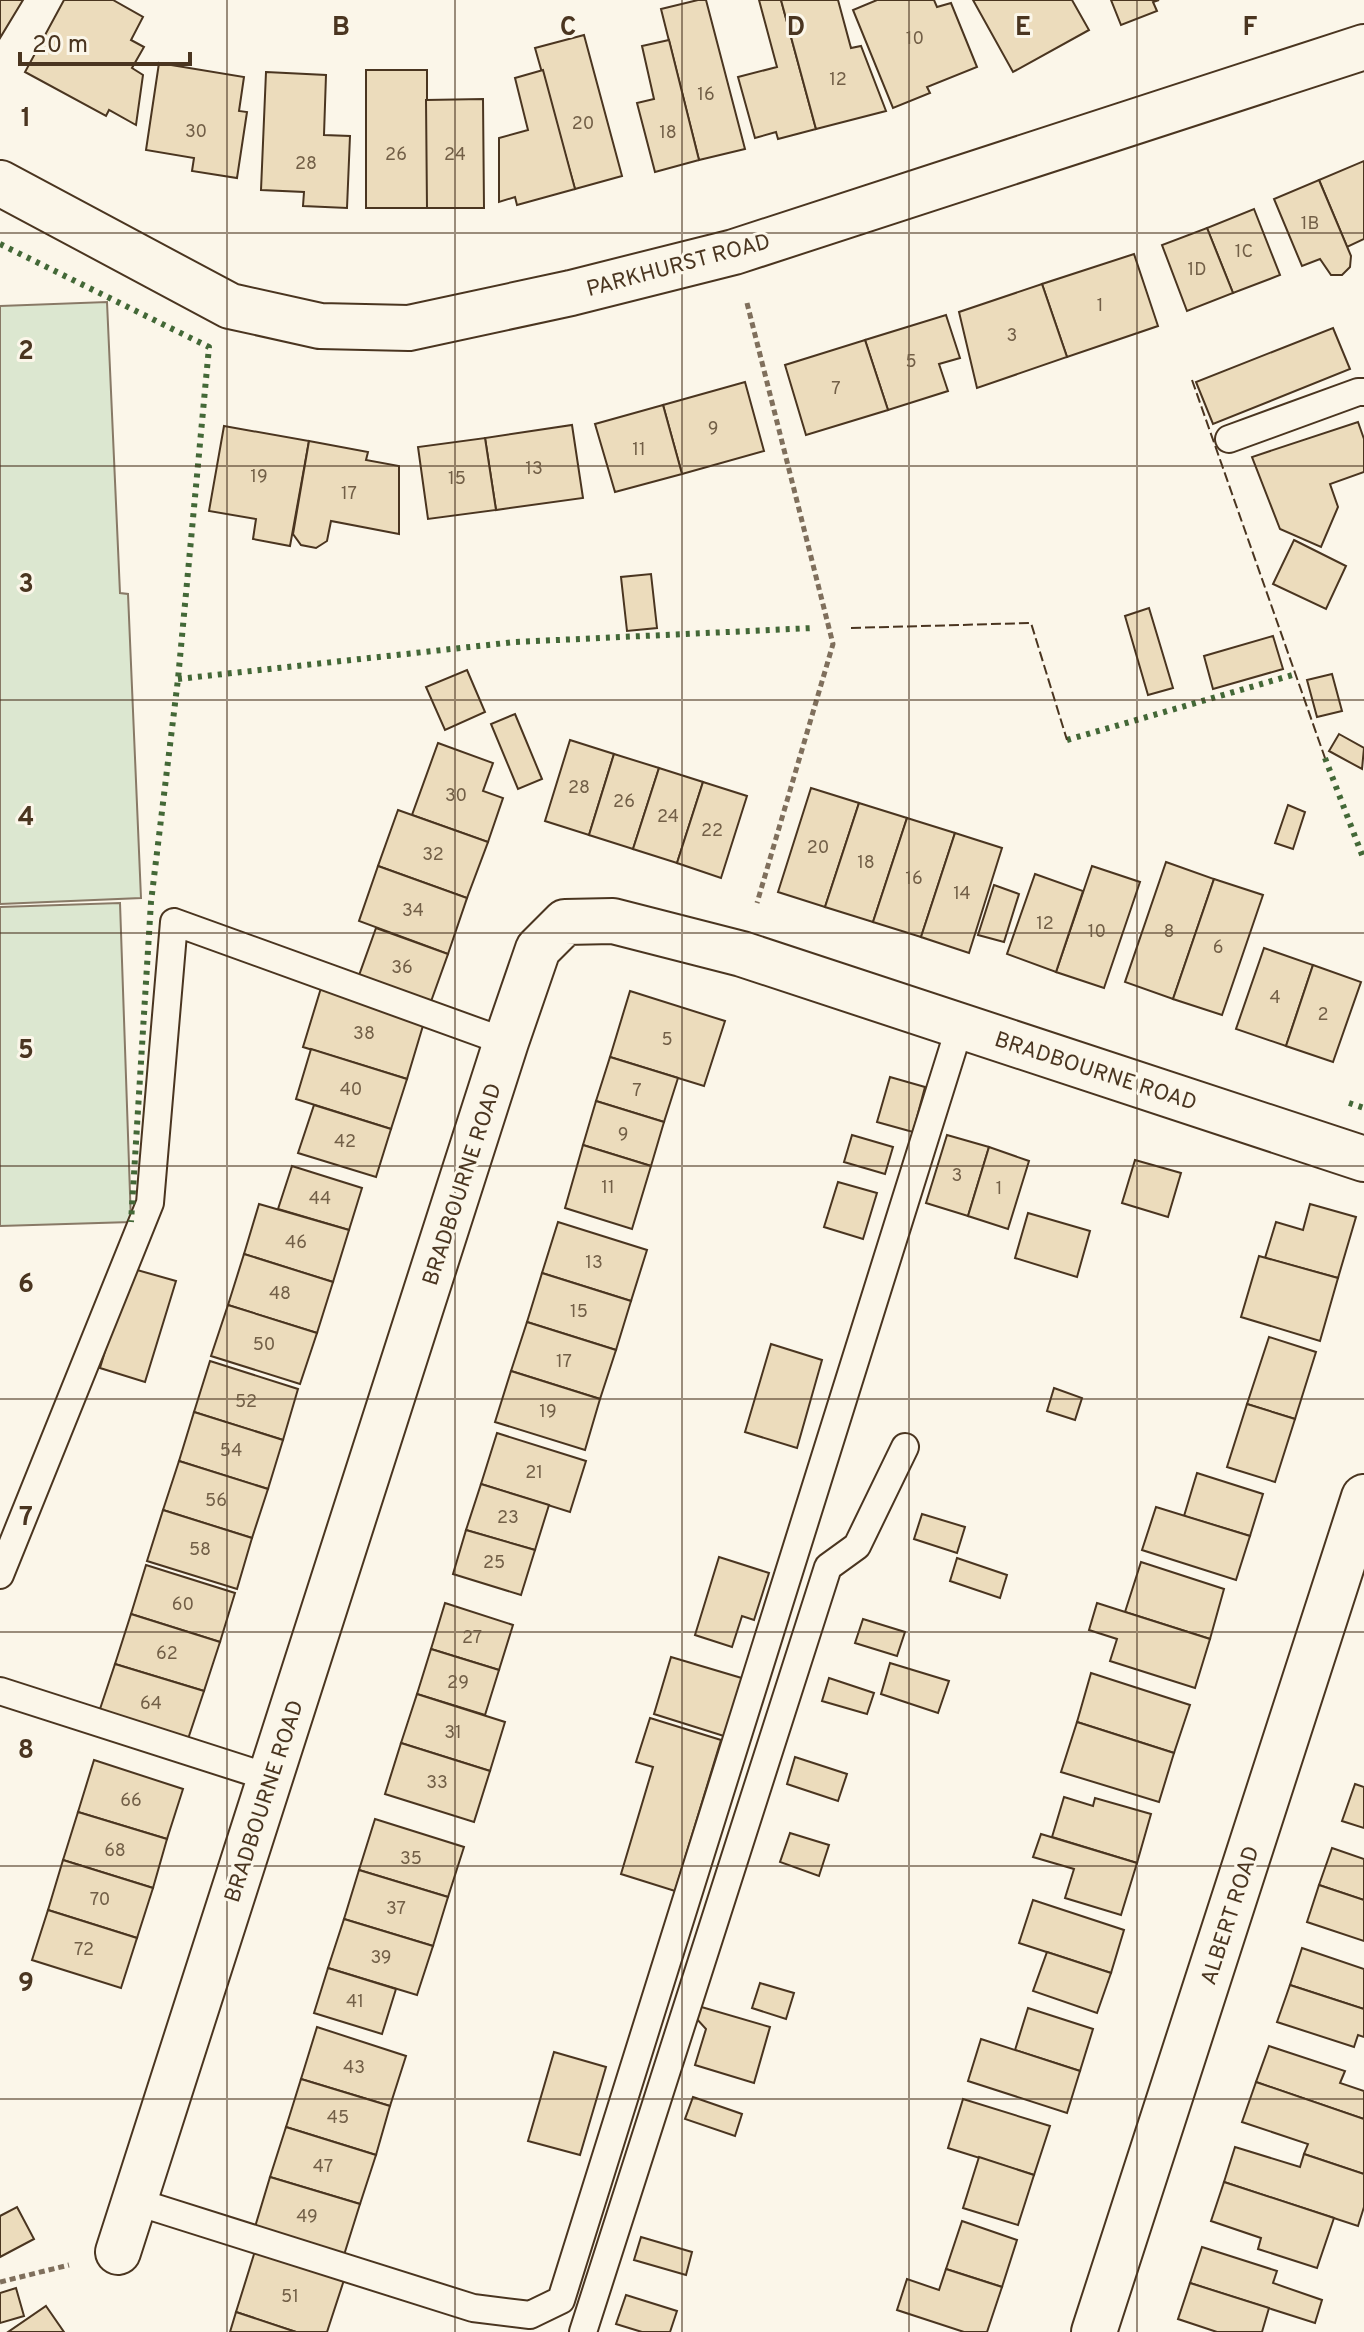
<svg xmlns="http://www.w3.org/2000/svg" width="1364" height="2332" font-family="Overpass,sans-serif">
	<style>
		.green { fill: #dce7d0; stroke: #887966; stroke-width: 2 }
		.building { fill: #ecdcbc; stroke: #4a3520; stroke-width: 2 }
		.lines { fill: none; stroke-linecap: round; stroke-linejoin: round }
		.service-casing { stroke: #4a3520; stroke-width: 30 }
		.minor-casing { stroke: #4a3520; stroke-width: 48 }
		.path { stroke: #7f6f5c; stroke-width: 5; stroke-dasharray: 6 4; stroke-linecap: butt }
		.service { stroke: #fbf6e9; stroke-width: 26 }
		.minor { stroke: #fbf6e9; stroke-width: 44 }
		.hedge { stroke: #436837; stroke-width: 6; stroke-dasharray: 4 6; stroke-linecap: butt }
		.fence { stroke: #4a3520; stroke-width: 2; stroke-dasharray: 10 4; stroke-linecap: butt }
		.grid { fill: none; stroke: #4a3520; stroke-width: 2; stroke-opacity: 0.55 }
		.labels { text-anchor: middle; stroke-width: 6; stroke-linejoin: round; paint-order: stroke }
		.number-label { font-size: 18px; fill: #725f47 }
		.street-label { font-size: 22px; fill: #4a3520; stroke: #fbf6e9 }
		.grid-label { font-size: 26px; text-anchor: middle; font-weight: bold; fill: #4a3520; stroke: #fbf6e9; stroke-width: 6; stroke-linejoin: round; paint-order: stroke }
	</style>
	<rect width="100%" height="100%" fill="#fbf6e9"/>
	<!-- green -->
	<g class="green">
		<path d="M107,302l13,291 8,1 13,304 -141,6v-598z"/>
		<path d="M120,903l11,319 -131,4v-319z"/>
	</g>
	<!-- building -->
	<g class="building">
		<path d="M0,0h23l-23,38z"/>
		<path d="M64,0h49l30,17 -12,23 13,7 -12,21 11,7 -7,50 -27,-15 -3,6 -81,-44z"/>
		<path d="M698,0h8l39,149 -46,11 -38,-151z"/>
		<path d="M759,0h22l35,129 -38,10 -2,-7 -21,6 -17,-61 39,-10z"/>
		<path d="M781,0h57l13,48 10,-2 25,65 -70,18z"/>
		<path d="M877,0h57l3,7 14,-4 26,64 -50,20 3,6 -37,15 -40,-98z"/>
		<path d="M973,0h99l17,30 -76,42z"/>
		<path d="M1111,0h48l-6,2 4,9 -36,14z"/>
		<path d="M584,35l38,141 -47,13 -40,-141z"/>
		<path d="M669,40l30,120 -44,12 -18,-69 17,-4 -12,-53z"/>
		<path d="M159,63l85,14 -5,34 8,1 -10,66 -45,-7 2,-13 -48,-8z"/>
		<rect x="366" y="70" width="61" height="138"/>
		<path d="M543,70l32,119 -58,16 -2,-8 -16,5v-64l29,-8 -13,-52z"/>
		<path d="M266,72l60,3 -2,60 26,1 -3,72 -44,-2 1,-14 -43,-2z"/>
		<path d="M483,99l1,109h-57l-1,-108z"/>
		<path d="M1364,161v78l-17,8 -28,-67z"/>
		<path d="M1319,180l32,76 -1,11 -8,8h-11l-11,-16 -18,7 -28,-67z"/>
		<path d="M1254,209l26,66 -47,18 -26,-65z"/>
		<path d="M1207,228l26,65 -46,18 -25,-66z"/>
		<path d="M1134,254l24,72 -91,31 -25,-73z"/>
		<path d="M1042,284l25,73 -90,31 -18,-76z"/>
		<path d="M946,315l14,43 -21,6 9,27 -60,19 -23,-70z"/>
		<path d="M1333,328l17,41 -137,55 -17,-42z"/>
		<path d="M865,340l23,70 -82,25 -21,-70z"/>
		<path d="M745,382l19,69 -82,23 -19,-69z"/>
		<path d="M663,405l19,69 -67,18 -20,-68z"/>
		<path d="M1358,422l6,17v33l-34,12 8,23 -17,40 -41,-18 -28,-72z"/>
		<path d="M572,425l11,73 -87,12 -11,-72z"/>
		<path d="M224,426l85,15 -19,105 -37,-7 3,-20 -47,-8z"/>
		<path d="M485,438l11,72 -68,9 -10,-72z"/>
		<path d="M309,441l59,11 -2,8 33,6v68l-68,-13 -4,20 -11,7 -15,-3 -8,-11z"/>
		<path d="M1294,540l52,26 -20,43 -53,-25z"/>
		<path d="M651,574l6,54 -30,3 -6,-54z"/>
		<path d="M1149,608l24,80 -25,7 -23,-79z"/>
		<path d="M1273,636l10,33 -70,20 -9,-33z"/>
		<path d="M467,670l18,42 -40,18 -19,-43z"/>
		<path d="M1332,674l10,37 -25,6 -10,-37z"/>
		<path d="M515,714l27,65 -24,10 -27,-65z"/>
		<path d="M1339,734l25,14 -2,21 -33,-18z"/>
		<path d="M570,740l44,14 -25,81 -44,-14z"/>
		<path d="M438,743l55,20 -10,28 20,7 -15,44 -76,-27z"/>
		<path d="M614,754l45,14 -26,81 -44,-14z"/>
		<path d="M659,768l44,14 -26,81 -44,-14z"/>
		<path d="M703,782l44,14 -26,82 -44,-15z"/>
		<path d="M811,788l48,15 -34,104 -47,-15z"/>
		<path d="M859,803l48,15 -34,104 -48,-15z"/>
		<path d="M1288,805l17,7 -12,37 -18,-6z"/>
		<path d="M398,810l90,32 -21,56 -89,-32z"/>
		<path d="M907,818l48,15 -34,104 -48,-15z"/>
		<path d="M955,833l47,15 -33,105 -48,-16z"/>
		<path d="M1166,862l48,17 -41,120 -48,-17z"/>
		<path d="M378,866l89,32 -19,56 -89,-33z"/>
		<path d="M1092,866l48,16 -36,106 -48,-16z"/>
		<path d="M1035,874l48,17 -27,81 -49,-18z"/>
		<path d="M1214,879l49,16 -41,120 -49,-16z"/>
		<path d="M994,885l25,9 -15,48 -26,-7z"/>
		<path d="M376,928l72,26 -19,53 -72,-26z"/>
		<path d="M1264,948l49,17 -27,81 -50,-17z"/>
		<path d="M1313,965l48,17 -28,80 -47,-16z"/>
		<path d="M321,988l104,31 -18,60 -104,-32z"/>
		<path d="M630,991l95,30 -21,65 -94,-29z"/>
		<path d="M311,1049l96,30 -16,50 -95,-30z"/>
		<path d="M610,1057l68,21 -14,44 -68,-21z"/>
		<path d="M890,1077l35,10 -12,45 -36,-10z"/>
		<path d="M596,1101l68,21 -13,44 -68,-21z"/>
		<path d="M314,1105l77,24 -15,48 -78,-24z"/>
		<path d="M852,1135l41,12 -8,27 -41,-12z"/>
		<path d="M947,1135l42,12 -21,69 -42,-13z"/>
		<path d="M583,1145l68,21 -19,63 -67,-21z"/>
		<path d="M989,1147l40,14 -21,68 -40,-13z"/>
		<path d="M1135,1160l46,13 -13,44 -46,-14z"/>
		<path d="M292,1166l70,22 -13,42 -71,-21z"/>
		<path d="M838,1182l39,11 -14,46 -39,-12z"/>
		<path d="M259,1204l90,26 -16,52 -89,-28z"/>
		<path d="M1310,1204l46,13 -18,61 -73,-20 11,-36 27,8z"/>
		<path d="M1028,1213l62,18 -13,46 -62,-19z"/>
		<path d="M558,1222l89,28 -16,51 -89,-28z"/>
		<path d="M244,1254l89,28 -16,51 -89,-28z"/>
		<path d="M1259,1256l79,22 -18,63 -79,-24z"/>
		<path d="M130,1268l46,13 -31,101 -45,-14z"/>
		<path d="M542,1273l89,28 -15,49 -89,-28z"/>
		<path d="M228,1305l89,28 -17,51 -89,-28z"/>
		<path d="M527,1322l89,28 -16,49 -89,-28z"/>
		<path d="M1269,1337l47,15 -21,67 -48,-15z"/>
		<path d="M771,1344l51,16 -25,88 -52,-16z"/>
		<path d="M210,1361l88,28 -15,51 -89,-28z"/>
		<path d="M511,1371l89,28 -15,51 -90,-28z"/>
		<path d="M1054,1388l28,10 -7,22 -28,-9z"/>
		<path d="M1247,1404l48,15 -20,63 -48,-15z"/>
		<path d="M194,1412l89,28 -15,49 -89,-28z"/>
		<path d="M497,1433l89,28 -16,51 -89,-28z"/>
		<path d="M179,1461l89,28 -16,49 -89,-28z"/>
		<path d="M1197,1473l66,21 -13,42 -66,-20z"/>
		<path d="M481,1484l68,21 -14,45 -69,-20z"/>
		<path d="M1156,1507l94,29 -14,44 -94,-30z"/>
		<path d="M163,1510l89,28 -15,51 -90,-28z"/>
		<path d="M922,1514l43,13 -8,26 -43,-14z"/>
		<path d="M466,1530l69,20 -14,45 -68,-21z"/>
		<path d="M719,1557l50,16 -15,47 -12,-4 -10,31 -37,-12z"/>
		<path d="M957,1558l50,17 -7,23 -50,-17z"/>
		<path d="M1141,1562l83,27 -14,50 -85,-27z"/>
		<path d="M146,1565l89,28 -15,49 -89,-28z"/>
		<path d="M445,1603l68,22 -14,45 -68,-21z"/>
		<path d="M1097,1603l113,36 -15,49 -85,-27 7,-22 -28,-9z"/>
		<path d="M131,1614l89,28 -16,49 -89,-27z"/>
		<path d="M863,1619l42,13 -8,24 -42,-13z"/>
		<path d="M431,1649l68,21 -14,45 -68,-21z"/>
		<path d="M671,1657l74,22 -18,58 -73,-23z"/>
		<path d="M890,1663l59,18 -11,32 -57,-19z"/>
		<path d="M115,1664l89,27 -17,51 -89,-27z"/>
		<path d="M1091,1673l99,32 -16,48 -97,-31z"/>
		<path d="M829,1678l45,15 -7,21 -45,-13z"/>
		<path d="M417,1694l88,28 -15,49 -89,-28z"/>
		<path d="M650,1718l71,22 -46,151 -54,-17 32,-107 -17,-5z"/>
		<path d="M1077,1722l97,31 -15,49 -98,-30z"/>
		<path d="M401,1743l89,28 -16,51 -89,-28z"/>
		<path d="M795,1757l52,17 -9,27 -51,-17z"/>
		<path d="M94,1760l89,29 -16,50 -89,-27z"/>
		<path d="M1355,1784l9,3v41l-22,-7z"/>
		<path d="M1064,1797l29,9 2,-8 56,16 -14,49 -85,-26z"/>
		<path d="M78,1812l89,27 -14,49 -90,-28z"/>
		<path d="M375,1819l89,28 -16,50 -89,-27z"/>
		<path d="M790,1833l39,12 -10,31 -39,-14z"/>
		<path d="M1041,1834l96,29 -16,52 -56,-17 9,-29 -41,-12z"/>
		<path d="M1332,1848l32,11v41l-45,-15z"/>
		<path d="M63,1860l90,28 -16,50 -89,-28z"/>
		<path d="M359,1870l89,27 -15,49 -89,-27z"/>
		<path d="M1319,1885l45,15v41l-57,-19z"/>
		<path d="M1033,1900l91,30 -13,43 -92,-30z"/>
		<path d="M48,1910l89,28 -16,50 -89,-28z"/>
		<path d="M344,1919l89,27 -16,49 -89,-27z"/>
		<path d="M1302,1948l62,21v40l-74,-24z"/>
		<path d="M1047,1952l64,21 -14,40 -64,-22z"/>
		<path d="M328,1968l68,21 -14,45 -68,-21z"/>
		<path d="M760,1983l34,10 -8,26 -34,-11z"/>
		<path d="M1290,1985l74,24v28l-6,-2 -4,12 -77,-25z"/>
		<path d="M698,2006l72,21 -16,56 -59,-18 11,-36 -11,-12z"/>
		<path d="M1028,2008l65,21 -13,42 -65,-21z"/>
		<path d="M317,2027l89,29 -16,50 -89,-27z"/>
		<path d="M981,2039l99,32 -13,42 -99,-32z"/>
		<path d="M1269,2046l76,25 -5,12 24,8v28l-108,-37z"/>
		<path d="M554,2052l52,15 -26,88 -52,-14z"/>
		<path d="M301,2079l89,27 -14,49 -90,-28z"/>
		<path d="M1256,2082l108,37v55l-60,-20 4,-10 -66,-22z"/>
		<path d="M693,2097l49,17 -7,22 -50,-17z"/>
		<path d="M963,2099l87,27 -16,49 -86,-27z"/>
		<path d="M286,2127l90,28 -16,49 -90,-27z"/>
		<path d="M1235,2147l65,20 4,-13 60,20v33l-6,19 -134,-44z"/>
		<path d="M979,2157l55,18 -16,50 -55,-17z"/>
		<path d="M270,2177l90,27 -16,51 -89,-28z"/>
		<path d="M1224,2182l110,36 -17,50 -59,-19 3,-11 -50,-17z"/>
		<path d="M17,2207l17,32 -34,18v-41z"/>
		<path d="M962,2221l55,19 -15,47 -56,-18z"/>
		<path d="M641,2237l51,15 -6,23 -52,-15z"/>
		<path d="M1202,2247l75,24 -4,12 49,17 -7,23 -125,-40z"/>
		<path d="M255,2251l89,29 -17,52h-31l-60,-20z"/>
		<path d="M946,2269l56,18 -15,45h-23l-67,-22 10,-31 32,11z"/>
		<path d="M1190,2283l79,25 -7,24h-45l-39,-13z"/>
		<path d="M16,2288l8,28 -24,7v-30z"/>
		<path d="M626,2295l51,16 -7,21h-28l-26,-8z"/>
		<path d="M46,2306l18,26h-56z"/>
		<path d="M236,2312l60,20h-66z"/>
	</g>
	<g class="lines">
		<defs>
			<g id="service">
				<path d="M1229,439l129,-47h6"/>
				<path d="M0,1575l150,-372 24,-281 332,120"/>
				<path d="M0,1691l271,87"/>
				<path d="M134,2201l339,107 57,7 31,-15 399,-1274"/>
				<path d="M583,2332l245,-765 29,-21 48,-99"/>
			</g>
			<g id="minor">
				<path d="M0,183l230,123 90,20 89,2 162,-35 163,-41 630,-205"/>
				<path d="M118,2252l388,-1210 32,-93 27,-27 48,-1 129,33 622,205"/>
				<path d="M1094,2332l270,-835"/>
			</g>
		</defs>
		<!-- service casing -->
		<use href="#service" class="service-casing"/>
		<!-- minor casing -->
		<use href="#minor" class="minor-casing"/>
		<!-- path -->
		<g class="path">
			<path d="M747,303l86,341 -76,259"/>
			<path d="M0,2282l69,-17"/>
		</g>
		<!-- service -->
		<use href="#service" class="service"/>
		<!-- minor -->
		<use href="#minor" class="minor"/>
		<!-- hedge -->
		<g class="hedge">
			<path d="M0,244l209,103 -31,332 -27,223 -20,320"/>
			<path d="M178,679l337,-37 298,-14"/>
			<path d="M1067,740l229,-66"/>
			<path d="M1325,758l39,102"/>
			<path d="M1349,1103l15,5"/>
		</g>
		<!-- fence -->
		<g class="fence">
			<path d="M1192,380l133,378"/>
			<path d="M851,628l180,-5 36,117"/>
		</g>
	</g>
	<!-- grid -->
	<path class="grid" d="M227,0v2332M455,0v2332M682,0v2332M909,0v2332M1137,0v2332M0,233h1364M0,466h1364M0,700h1364M0,933h1364M0,1166h1364M0,1399h1364M0,1632h1364M0,1866h1364M0,2099h1364"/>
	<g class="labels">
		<!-- number labels -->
		<g class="number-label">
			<text x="915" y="44">10</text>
			<text x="838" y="85">12</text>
			<text x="706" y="100">16</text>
			<text x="583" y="129">20</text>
			<text x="196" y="137">30</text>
			<text x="668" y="138">18</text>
			<text x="396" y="160">26</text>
			<text x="455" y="160">24</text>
			<text x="306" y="169">28</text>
			<text x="1310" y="229">1B</text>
			<text x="1244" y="257">1C</text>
			<text x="1197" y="275">1D</text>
			<text x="1100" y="311">1</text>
			<text x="1012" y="341">3</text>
			<text x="911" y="367">5</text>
			<text x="836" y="394">7</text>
			<text x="713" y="434">9</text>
			<text x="639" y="455">11</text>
			<text x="534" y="474">13</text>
			<text x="259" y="482">19</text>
			<text x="457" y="484">15</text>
			<text x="349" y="499">17</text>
			<text x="579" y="793">28</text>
			<text x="456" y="801">30</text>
			<text x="624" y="807">26</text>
			<text x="668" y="822">24</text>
			<text x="712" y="836">22</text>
			<text x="818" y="853">20</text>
			<text x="433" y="860">32</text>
			<text x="866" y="868">18</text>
			<text x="914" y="884">16</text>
			<text x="962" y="899">14</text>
			<text x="413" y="916">34</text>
			<text x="1045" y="929">12</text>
			<text x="1097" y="937">10</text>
			<text x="1169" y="937">8</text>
			<text x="1218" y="953">6</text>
			<text x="402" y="973">36</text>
			<text x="1275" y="1003">4</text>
			<text x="1323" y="1020">2</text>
			<text x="364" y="1039">38</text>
			<text x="667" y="1045">5</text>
			<text x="351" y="1095">40</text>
			<text x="637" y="1096">7</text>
			<text x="623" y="1140">9</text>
			<text x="345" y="1147">42</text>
			<text x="957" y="1181">3</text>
			<text x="608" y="1193">11</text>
			<text x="999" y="1194">1</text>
			<text x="320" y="1204">44</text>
			<text x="296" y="1248">46</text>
			<text x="594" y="1268">13</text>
			<text x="280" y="1299">48</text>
			<text x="579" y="1317">15</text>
			<text x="264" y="1350">50</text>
			<text x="564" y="1367">17</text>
			<text x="246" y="1407">52</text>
			<text x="548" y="1417">19</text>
			<text x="231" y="1456">54</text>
			<text x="534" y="1478">21</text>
			<text x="216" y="1506">56</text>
			<text x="508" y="1523">23</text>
			<text x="200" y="1555">58</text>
			<text x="494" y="1568">25</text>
			<text x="183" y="1610">60</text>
			<text x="472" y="1643">27</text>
			<text x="167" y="1659">62</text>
			<text x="458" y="1688">29</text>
			<text x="151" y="1709">64</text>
			<text x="453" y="1738">31</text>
			<text x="437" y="1788">33</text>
			<text x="131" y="1806">66</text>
			<text x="115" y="1856">68</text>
			<text x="411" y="1864">35</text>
			<text x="100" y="1905">70</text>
			<text x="396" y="1914">37</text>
			<text x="84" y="1955">72</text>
			<text x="381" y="1963">39</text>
			<text x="355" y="2007">41</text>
			<text x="354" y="2073">43</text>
			<text x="338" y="2123">45</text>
			<text x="323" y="2172">47</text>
			<text x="307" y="2222">49</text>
			<text x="290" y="2302">51</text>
		</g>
		<!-- street labels -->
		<g class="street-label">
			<text transform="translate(678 264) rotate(-15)" y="8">PARKHURST ROAD</text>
			<text transform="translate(1096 1070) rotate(18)" y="8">BRADBOURNE ROAD</text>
			<text transform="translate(461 1184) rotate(-72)" y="8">BRADBOURNE ROAD</text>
			<text transform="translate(263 1801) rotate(-72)" y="8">BRADBOURNE ROAD</text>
			<text transform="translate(1229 1915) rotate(-72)" y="8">ALBERT ROAD</text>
		</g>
	</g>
	<g class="grid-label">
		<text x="341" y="35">B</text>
		<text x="568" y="35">C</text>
		<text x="796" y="35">D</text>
		<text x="1023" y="35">E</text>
		<text x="1250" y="35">F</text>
		<text x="26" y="126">1</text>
		<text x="26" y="359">2</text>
		<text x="26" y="592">3</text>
		<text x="26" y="825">4</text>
		<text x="26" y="1058">5</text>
		<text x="26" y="1292">6</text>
		<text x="26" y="1525">7</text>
		<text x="26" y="1758">8</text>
		<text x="26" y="1991">9</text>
	</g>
	<!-- scale -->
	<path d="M20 52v12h170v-12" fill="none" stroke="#4a3520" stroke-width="4"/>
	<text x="32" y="52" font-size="24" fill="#4a3520" stroke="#fbf6e9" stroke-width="6" paint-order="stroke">20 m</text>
</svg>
